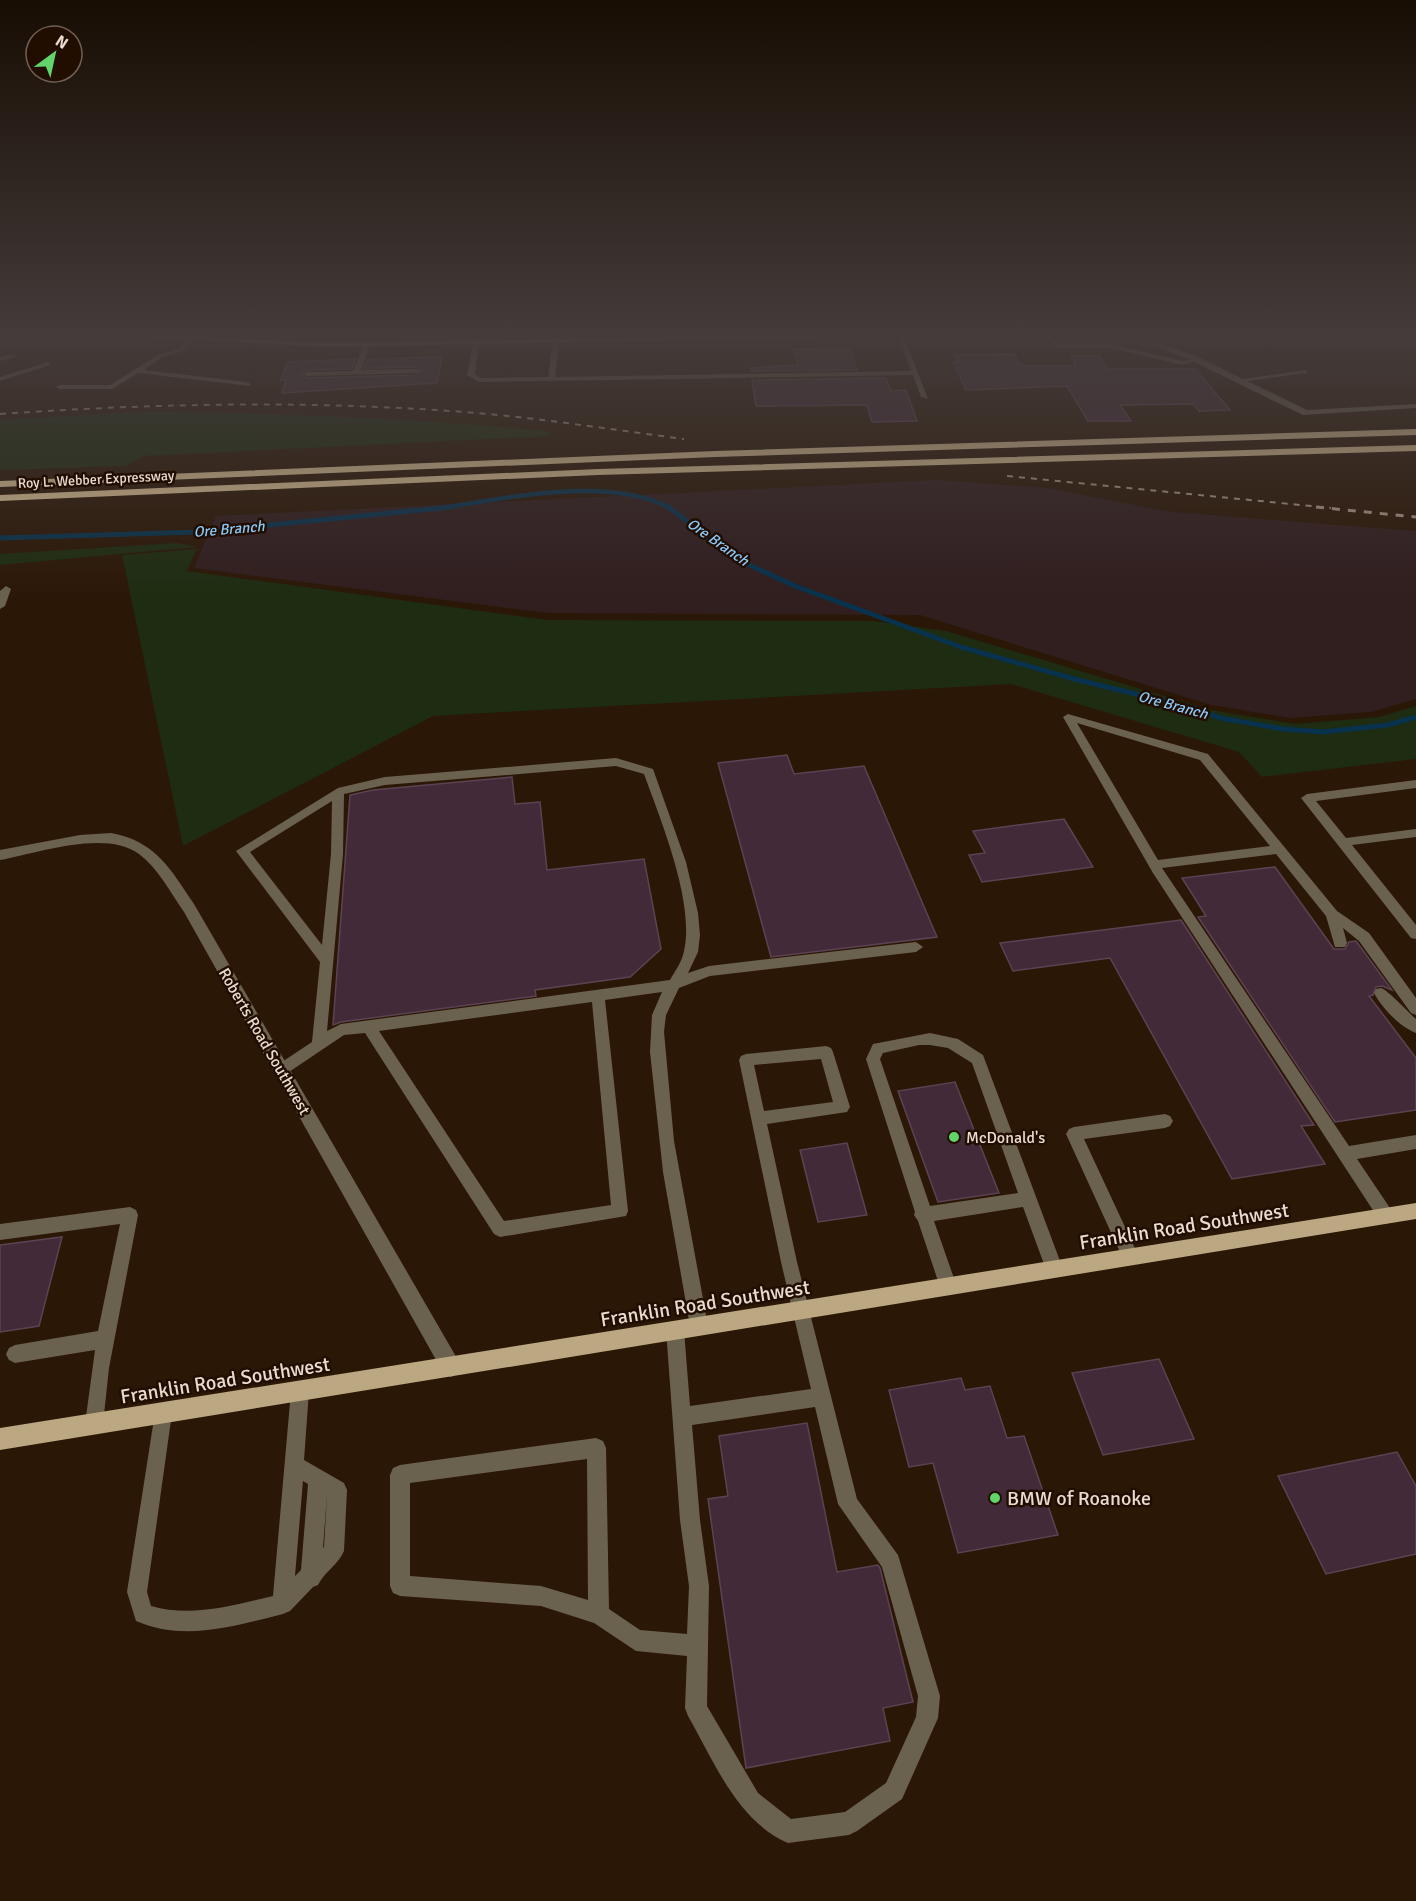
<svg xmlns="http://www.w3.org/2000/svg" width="1416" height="1901" font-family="Signika,sans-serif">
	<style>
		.industrial { fill: #311e1f }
		.green { fill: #1e2c11 }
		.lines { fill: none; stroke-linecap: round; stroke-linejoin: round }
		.stream-far1 { stroke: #08324d; stroke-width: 4.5 }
		.stream { stroke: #08324d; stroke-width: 5 }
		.building { fill: #422a39; stroke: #5c4352; stroke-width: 1.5 }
		.lane { fill: #6b614f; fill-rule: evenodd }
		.street { fill: #6b614f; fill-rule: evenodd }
		.secondary { fill: #98886c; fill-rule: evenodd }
		.primary { fill: #bba781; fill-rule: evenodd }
		.highway { fill: #dcc295; fill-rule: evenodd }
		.rail-far1 { stroke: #a49488; stroke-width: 2; stroke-dasharray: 6 6; stroke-linecap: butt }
		.rail { stroke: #a49488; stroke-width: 3; stroke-dasharray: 8 8; stroke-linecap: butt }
		.poi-dot { fill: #61d56a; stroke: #210e01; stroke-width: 2 }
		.labels { text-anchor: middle; stroke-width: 5; stroke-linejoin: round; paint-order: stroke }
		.far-street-label { font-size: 14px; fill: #e9dbd1; stroke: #210e01 }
		.far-water-label { font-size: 15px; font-style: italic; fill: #8ac9fb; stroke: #210e01 }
		.street-label { font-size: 16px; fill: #e9dbd1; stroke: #210e01 }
		.poi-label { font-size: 16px; fill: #e9dbd1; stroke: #210e01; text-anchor: start }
		.near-street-label { font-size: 20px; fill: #e9dbd1; stroke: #210e01 }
		.near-poi-label { font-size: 20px; fill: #e9dbd1; stroke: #210e01; text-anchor: start }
	</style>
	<rect width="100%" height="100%" fill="#2b1706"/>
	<!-- industrial -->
	<path class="industrial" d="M937,480l109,8 126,24 244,19v168l-45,13 -81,6 -79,-13 -291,-90 -372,-2 -354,-45 22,-52z"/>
	<!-- green -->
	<g class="green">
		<path d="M143,412c136,0 271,7 407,19l1,5 -408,20 -17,10 -126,4v-50z"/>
		<path d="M177,543l20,4 -197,18v-11z"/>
		<path d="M197,549l-10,22 360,49 326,1 73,10 265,79 84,14 84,-7 37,-11v53l-154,18 -23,-25 -228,-68 -578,32 -250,130 -61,-291z"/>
	</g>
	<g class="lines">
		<!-- stream-far1 -->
		<path class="stream-far1" d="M443,508c64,-11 167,-32 227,0"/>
		<!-- stream -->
		<g class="stream">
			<path d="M668,507l75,55 52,24 166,61 117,33 119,29 23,9 63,11 40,3 65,-7 28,-8"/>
			<path d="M0,538l197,-6 254,-25"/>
		</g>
	</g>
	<!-- building -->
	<g class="building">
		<path d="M850,348l7,22 -106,1 -1,-3 48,-3 -4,-16z"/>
		<path d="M1014,354l5,9 6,3h51l-5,-10h28l8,13h88l35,41 -31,1 -5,-7 -74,1 11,16h-43l-21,-35 -101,4 -13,-28h5l-3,-7z"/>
		<path d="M442,357l-5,26 -155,10 4,-13 -6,1 8,-19 68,-3 -5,10 -45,1 -5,5 6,3 109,-3 6,-5 -6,-3 -52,1 3,-9z"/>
		<path d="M886,378l5,13 15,-1 11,31 -45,1 -5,-17 -111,1 -4,-26z"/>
		<path d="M787,755l7,19 70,-8 73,171 -166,20 -53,-194z"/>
		<path d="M512,777l3,27 25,-2 7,68 97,-11 17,90 -31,28 -95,13 1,6 -195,26 -8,3 17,-230 23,-5z"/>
		<path d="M1064,819l29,48 -111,15 -13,-27 16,-2 -12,-22z"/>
		<path d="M1275,867l59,82h11l4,-7 7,-1 36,49 -10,-4 -6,1 -3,8 -4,1 47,62v52l-81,12 -137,-205 8,-1 -24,-38z"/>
		<path d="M1181,920l133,205 -13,1 24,38 -93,15 -122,-221 -97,13 -13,-28z"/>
		<path d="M955,1082l44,111 -61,9 -40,-111z"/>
		<path d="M847,1143l20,72 -49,7 -18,-72z"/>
		<path d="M62,1237l-23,89 -39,6v-87z"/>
		<path d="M1159,1359l35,80 -91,16 -31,-82z"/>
		<path d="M961,1378l4,12 25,-4 17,52 17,-2 34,99 -100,18 -25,-90 -24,4 -20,-77z"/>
		<path d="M807,1423l30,149 41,-7 2,3 33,134 -30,6 7,33 -144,27 -38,-269 20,-3 -9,-60z"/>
		<path d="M1397,1452l19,34v68l-90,20 -48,-98z"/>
	</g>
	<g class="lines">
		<!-- lane -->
		<g class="lane">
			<path d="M898,333l5,1 25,65 -7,-2 -8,-22 -434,7 -12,-7 6,-32 3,-2 3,2 -4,31 5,4 68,-1 5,-37 3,-2 3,2 -4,37 356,-6z"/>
			<path d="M1044,333h6l8,11h54l70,17 16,-3 3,2 -19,5 -70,-17h-56z"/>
			<path d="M193,337l3,2 -13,12 -21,6 -18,13 103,12 4,2 -1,2 -112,-13 -26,16h-52l-4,-2 4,-2h50l48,-30 21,-6z"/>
			<path d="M367,343l3,2 -9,25 55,-1 4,2 -4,2 -109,3 -4,-2 4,-2 46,-1 11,-26z"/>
			<path d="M14,354l2,3 -16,4v-4z"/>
			<path d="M48,362l2,3 -50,16v-4z"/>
			<path d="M1305,370l2,1v2l-66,9 -4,-2z"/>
			<path d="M1068,714l140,40 129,157 32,22 47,65v17l-5,-2 -52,-72 -16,-13 4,15 -2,4h-10l-9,-31 -50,-62 -114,14 187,278 67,-11v14l-59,10 35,52 2,5 -2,5 -6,3 -6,-3 -227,-348 -90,-156zM1077,723l123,37 70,86 -112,14z"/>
			<path d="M616,758l37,11 33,93 12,51 2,22 -2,17 -10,21 21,-7 207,-24 7,5 -7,5 -206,24 -31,12 -13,27 -2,17 10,109 34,185 -3,6 -6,3 -6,-3 -3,-6 -27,-154 -13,-120 2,-37 10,-23 -57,8 23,211 -2,5 -126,21 -6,-3 -129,-201 -21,2 -58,39 -5,2 -5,-2 -2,-4 2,-4 36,-24 8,-80 -84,-111 102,-63 47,-11zM616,766l28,8c17,47 51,129 40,177 -2,11 -9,20 -14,29l-329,44 -14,7 16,-177 1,-60 41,-9zM332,801l-1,53 -9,91 -72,-93zM592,1002l19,203 -107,16 -125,-190z"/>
			<path d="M1416,780v8l-100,13 30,37 70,-9v8l-64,8 64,80v14l-5,-1 -110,-140 6,-4z"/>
			<path d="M1381,988c7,2 27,24 35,31v14c-16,-6 -34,-25 -42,-40l2,-4z"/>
			<path d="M930,1033l28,6 25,16 80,214 -3,6 -6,2 -6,-2 -25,-68 -89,14 23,66 -3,6 -6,2 -6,-2 -24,-72 -4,-6 1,-3 -49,-153 7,-15zM919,1045h11l18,3 24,15 46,130 -88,13 -50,-147 3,-6z"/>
			<path d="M826,1046l5,2 2,4 17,55 -3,5 -80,12 30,138 60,237 41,56 42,141 -2,22 -36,81 -45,32 -8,4 -61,8c-51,-22 -74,-82 -100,-127l-3,-8 2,-52 -51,-5 -42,-28 -53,-17 -141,-10 -7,-3 -3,-7v-111l3,-7 7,-3 196,-27 7,3 3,7 3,161 31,21 47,4 2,-48 -9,-66 -14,-190 3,-6 6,-3 6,3 3,6 6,76 121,-17 -30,-127 -42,-202 2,-4 5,-2zM821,1059l12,43 -69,9 -10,-46zM815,1407l23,97 44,63 36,129 -2,21 -30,66 -41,29 -54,7 -33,-26 -51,-87 2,-120 -9,-66 -8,-95zM587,1459l1,141 -47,-14 -131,-10v-93z"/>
			<path d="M1165,1114l5,2 3,5 -3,5 -5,2 -81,11 55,118 -2,6 -6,2 -6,-2 -59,-129 3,-5 5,-2z"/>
			<path d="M130,1207l6,3 2,5 -29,153 -6,56 -2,7 -7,2 -7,-2 -2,-7 10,-74 -80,13 -6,-3 -3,-6 3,-6 6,-3 83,-14 22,-107 -120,16v-16z"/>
			<path d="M300,1382l7,2 2,7 -5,69 40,23 3,7 -3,61c-6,14 -20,21 -26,34l-5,2 -23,24 -7,3c-49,12 -98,28 -147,7l-9,-29 29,-186 7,-2 7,2 2,7 -25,179 4,14c41,12 83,-1 122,-10l18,-205 2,-7zM303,1481l5,3 -7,86 -6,6zM327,1495l-3,52 -1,1z"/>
		</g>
		<!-- street -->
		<g class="street">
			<path d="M1120,333h10l64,22 113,55 109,-6v4l-113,7 -115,-56z"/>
			<path d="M6,586l5,3 -6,17 -5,3v-18z"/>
			<path d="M111,833c45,8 60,37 83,71l264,456 3,7 -3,7 -7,3 -7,-3 -260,-462c-14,-20 -26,-44 -45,-58 -33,-25 -102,-1 -139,6v-10l80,-15z"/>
		</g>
		<!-- secondary -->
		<path class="secondary" d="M97,333h40l190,10 527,-10h377l-4,2 -327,1 -573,11 -226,-12z"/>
		<!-- primary -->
		<path class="primary" d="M1416,1203v16l-1416,231v-22z"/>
		<!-- highway -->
		<g class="highway">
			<path d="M1416,429v6l-701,22 -715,30v-6l715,-30z"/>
			<path d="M1416,445v6l-818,24 -598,26v-6l598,-26z"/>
		</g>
		<!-- rail-far1 -->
		<g class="rail-far1">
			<path d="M0,414c159,-11 318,-14 477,-1 69,6 138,17 207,26"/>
			<path d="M1007,476l324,32"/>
		</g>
		<!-- rail -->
		<path class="rail" d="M1316,507l100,10"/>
	</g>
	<!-- sky -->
	<linearGradient id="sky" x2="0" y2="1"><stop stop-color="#180d03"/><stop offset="0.56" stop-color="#443c3b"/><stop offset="1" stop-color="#443c3b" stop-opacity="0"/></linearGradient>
	<rect width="1416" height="599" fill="url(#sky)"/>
	<!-- markers -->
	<g class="poi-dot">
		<circle cx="954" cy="1137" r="6"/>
		<circle cx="995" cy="1498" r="6"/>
	</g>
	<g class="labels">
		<!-- far-street labels -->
		<g class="far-street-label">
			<text transform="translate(96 479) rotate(-3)" y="5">Roy L. Webber Expressway</text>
		</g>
		<!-- far-water labels -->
		<g class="far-water-label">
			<text transform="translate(229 529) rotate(-5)" y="5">Ore Branch</text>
			<text transform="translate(718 542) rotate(35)" y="5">Ore Branch</text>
			<text transform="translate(1173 705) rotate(15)" y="5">Ore Branch</text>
		</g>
		<!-- street labels -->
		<g class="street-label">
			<text transform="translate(265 1041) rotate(60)" y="6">Roberts Road Southwest</text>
		</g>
		<!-- poi labels -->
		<g class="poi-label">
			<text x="966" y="1143">McDonald's</text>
		</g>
		<!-- near-street labels -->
		<g class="near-street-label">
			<text transform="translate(1184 1226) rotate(-9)" y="7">Franklin Road Southwest</text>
			<text transform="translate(705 1303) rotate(-9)" y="7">Franklin Road Southwest</text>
			<text transform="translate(225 1380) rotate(-9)" y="7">Franklin Road Southwest</text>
		</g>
		<!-- near-poi labels -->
		<g class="near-poi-label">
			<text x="1007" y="1505">BMW of Roanoke</text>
		</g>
	</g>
	<!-- north arrow -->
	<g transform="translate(54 54) rotate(33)"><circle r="28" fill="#210e01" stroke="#716054" stroke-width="1.5"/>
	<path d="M0-4.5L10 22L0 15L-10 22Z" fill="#61d56a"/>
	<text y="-9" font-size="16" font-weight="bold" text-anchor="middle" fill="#e9dbd1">N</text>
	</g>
</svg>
